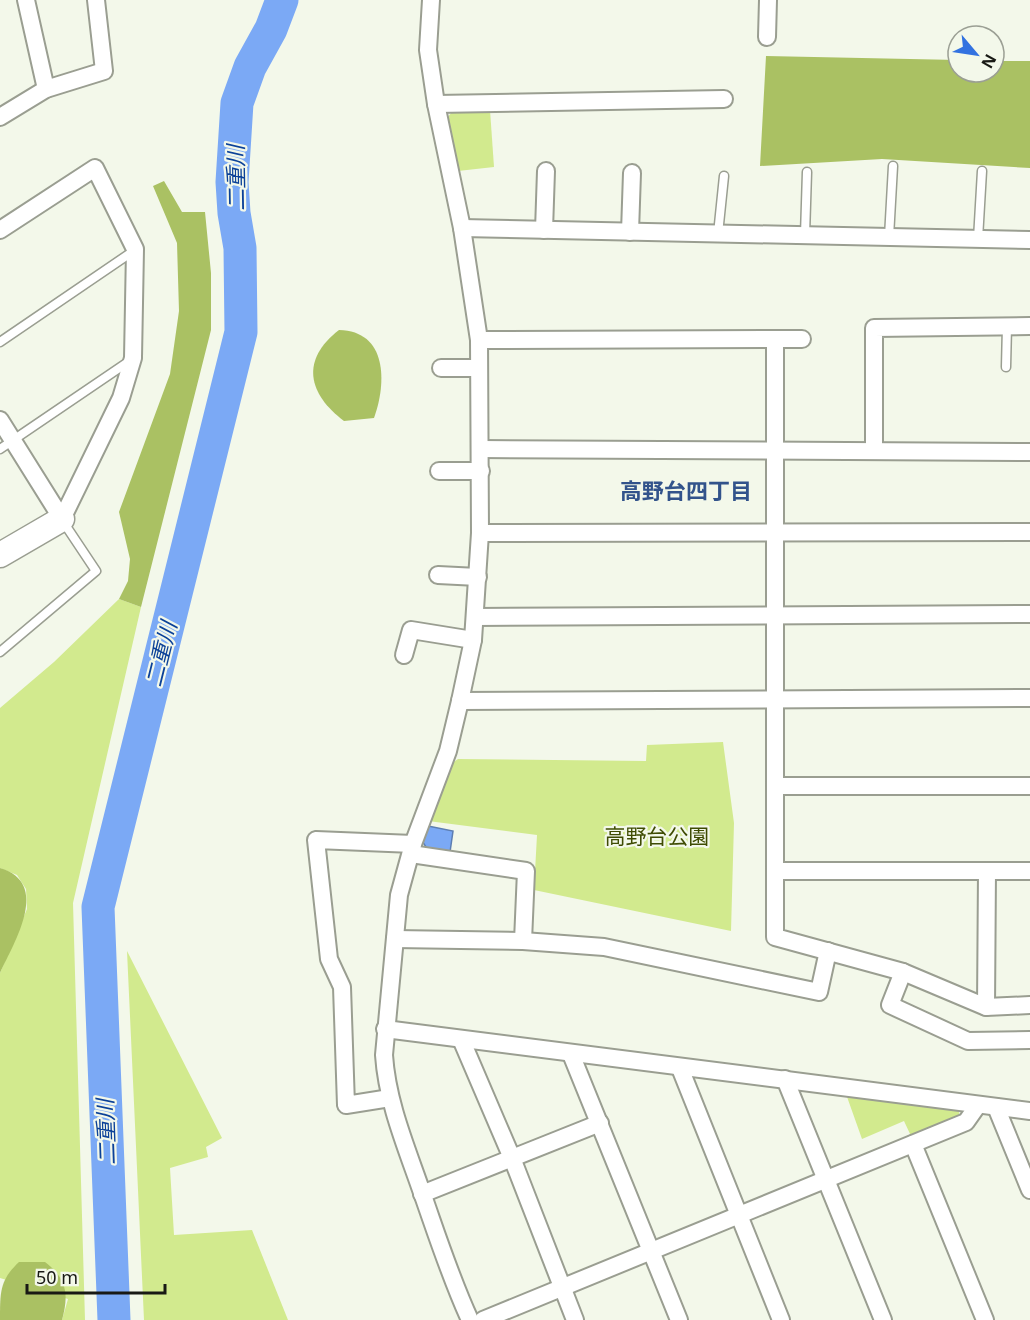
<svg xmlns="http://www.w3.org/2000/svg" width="1030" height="1320" font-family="'Noto Sans','Noto Sans JP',sans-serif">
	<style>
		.green { fill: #d2ea8e }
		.forest { fill: #aac163 }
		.water { fill: #7ba9f5; stroke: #5d7eb2; stroke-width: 1.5 }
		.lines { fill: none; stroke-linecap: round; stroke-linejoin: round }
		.river { stroke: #7ba9f5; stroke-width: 33 }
		.lane-casing { stroke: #9a9e91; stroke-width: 11 }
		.street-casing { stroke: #9a9e91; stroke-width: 20 }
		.secondary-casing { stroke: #9a9e91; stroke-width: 27 }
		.lane { stroke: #fff; stroke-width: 8 }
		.street { stroke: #fff; stroke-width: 16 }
		.secondary { stroke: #fff; stroke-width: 24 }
		.labels { text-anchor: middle; stroke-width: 4.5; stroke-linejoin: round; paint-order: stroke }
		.park-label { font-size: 21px; fill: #3f4c03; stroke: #f3f8ea }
		.water-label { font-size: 22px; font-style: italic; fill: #0b4198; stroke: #f3f8ea }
		.neighbourhood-label { font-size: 22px; font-weight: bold; fill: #32538b; stroke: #f3f8ea }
	</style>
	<rect width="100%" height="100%" fill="#f3f8ea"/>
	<!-- green -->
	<g class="green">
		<path d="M490,110l4,57 -36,4 -12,-52 6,-7z"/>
		<path d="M119,599l22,8 -68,296 12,417h-23l6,-21 -68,-21v-305l27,-64 -1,-20 -9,-14 -17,-7v-160l54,-46z"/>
		<path d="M723,742l11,81 -3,108 -197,-41 3,-55 -109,-14 21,-56 9,-6 188,2 1,-16z"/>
		<path d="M127,951l95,187 -16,9 2,10 -38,11 4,67 78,-5 36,90h-144z"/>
		<path d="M846,1094l112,15 2,7 -49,20 -7,-15 -42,18z"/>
	</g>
	<!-- forest -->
	<g class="forest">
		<path d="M766,56l192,4v12h36v-11h36v107l-148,-9 -122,7z"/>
		<path d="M164,181l18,31h23l6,61v57l-70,277 -22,-8 9,-18 2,-22 -11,-47 51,-138 9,-63 -2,-68 -24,-57z"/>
		<path d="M339,330c48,1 48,52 35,88l-30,3c-36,-27 -44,-61 -5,-91z"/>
		<path d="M0,868c51,15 15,73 0,105z"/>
		<path d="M19,1262h26c22,17 24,32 17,58h-62c0,-29 0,-40 19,-58z"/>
	</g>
	<!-- water -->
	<path class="water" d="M428,826l25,5 -3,21 -22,-2 -6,-9z"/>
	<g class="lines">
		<!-- river -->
		<path class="river" d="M114,1320l-16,-413 143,-575 -1,-84 -6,-35 -2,-31 5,-79 13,-36 21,-38 11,-29"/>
		<defs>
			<g id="lane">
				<path d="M718,234l6,-58"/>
				<path d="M805,235l2,-63"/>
				<path d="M889,237l4,-71"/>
				<path d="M978,239l4,-68"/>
				<path d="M0,342l135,-92"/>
				<path d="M1006,367l1,-41"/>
				<path d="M0,449l131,-89"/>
				<path d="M0,652l96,-81 -34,-51"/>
			</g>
			<g id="street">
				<path d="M26,0l20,89"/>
				<path d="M431,0l-3,50 8,54 26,124 17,112 1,193 -7,107 -13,61 -12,50 -35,93 -14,51 -15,160c3,46 21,89 36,132 16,45 30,90 50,133"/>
				<path d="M767,37l1,-37"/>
				<path d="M436,104l288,-5"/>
				<path d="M0,117l46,-28 58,-18 -8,-71"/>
				<path d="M462,228l568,12"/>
				<path d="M0,230l95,-62 40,81 -2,109 -12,40 -59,121"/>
				<path d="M544,230l2,-59"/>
				<path d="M630,232l2,-59"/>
				<path d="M775,339v598l128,35 83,35 44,-2"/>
				<path d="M479,340l323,-1"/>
				<path d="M441,368h38"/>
				<path d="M0,420l62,99"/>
				<path d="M481,449l549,3"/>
				<path d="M874,450v-122l156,-2"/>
				<path d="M439,471h42"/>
				<path d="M480,533l550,-1"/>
				<path d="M438,575l40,2"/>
				<path d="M475,617l555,-3"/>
				<path d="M404,655l7,-25 62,10"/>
				<path d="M460,701l570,-3"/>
				<path d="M775,786h255"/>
				<path d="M411,854l115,17 -3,70"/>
				<path d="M775,871h255"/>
				<path d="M395,939l128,2 81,6 215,45 9,-41"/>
				<path d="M903,972l-13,33 78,36 62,-1"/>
				<path d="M986,1007l1,-136"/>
				<path d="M385,1029l645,82"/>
				<path d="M461,1039l51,119 63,162"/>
				<path d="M571,1054l108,266"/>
				<path d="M680,1068l101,252"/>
				<path d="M785,1079l98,241"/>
				<path d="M390,1098l-44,7 -4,-118 -13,-28 -13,-119 97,4"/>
				<path d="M996,1107l34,83"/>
				<path d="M913,1144l72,176"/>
				<path d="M422,1194l178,-71"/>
				<path d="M483,1320l483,-198 12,-17"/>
			</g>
			<path id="secondary" d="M0,555l62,-36"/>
		</defs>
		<!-- lane casing -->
		<use href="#lane" class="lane-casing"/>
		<!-- street casing -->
		<use href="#street" class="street-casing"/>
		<!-- secondary casing -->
		<use href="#secondary" class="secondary-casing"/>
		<!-- lane -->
		<use href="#lane" class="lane"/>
		<!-- street -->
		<use href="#street" class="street"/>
		<!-- secondary -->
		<use href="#secondary" class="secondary"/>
	</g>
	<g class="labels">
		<!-- park labels -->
		<g class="park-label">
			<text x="657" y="844">高野台公園</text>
		</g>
		<!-- water labels -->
		<g class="water-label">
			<text transform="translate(236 178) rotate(-91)" y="8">二重川</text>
			<text transform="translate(161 654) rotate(-76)" y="8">二重川</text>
			<text transform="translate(106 1132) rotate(-92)" y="8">二重川</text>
		</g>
		<!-- neighbourhood labels -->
		<g class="neighbourhood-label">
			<text x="686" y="499">高野台四丁目</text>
		</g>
	</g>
	<!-- north arrow -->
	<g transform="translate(976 54) rotate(119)"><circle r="28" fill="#f3f8ea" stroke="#9b9f94" stroke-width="1.5"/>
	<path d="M0-4.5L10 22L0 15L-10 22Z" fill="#3272e0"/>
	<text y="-9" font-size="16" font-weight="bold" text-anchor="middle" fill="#181914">N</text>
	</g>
	<!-- scale -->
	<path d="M27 1284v9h138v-9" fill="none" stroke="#181914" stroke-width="3"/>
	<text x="36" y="1284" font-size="18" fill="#181914" stroke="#f3f8ea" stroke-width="4.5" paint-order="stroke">50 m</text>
</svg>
